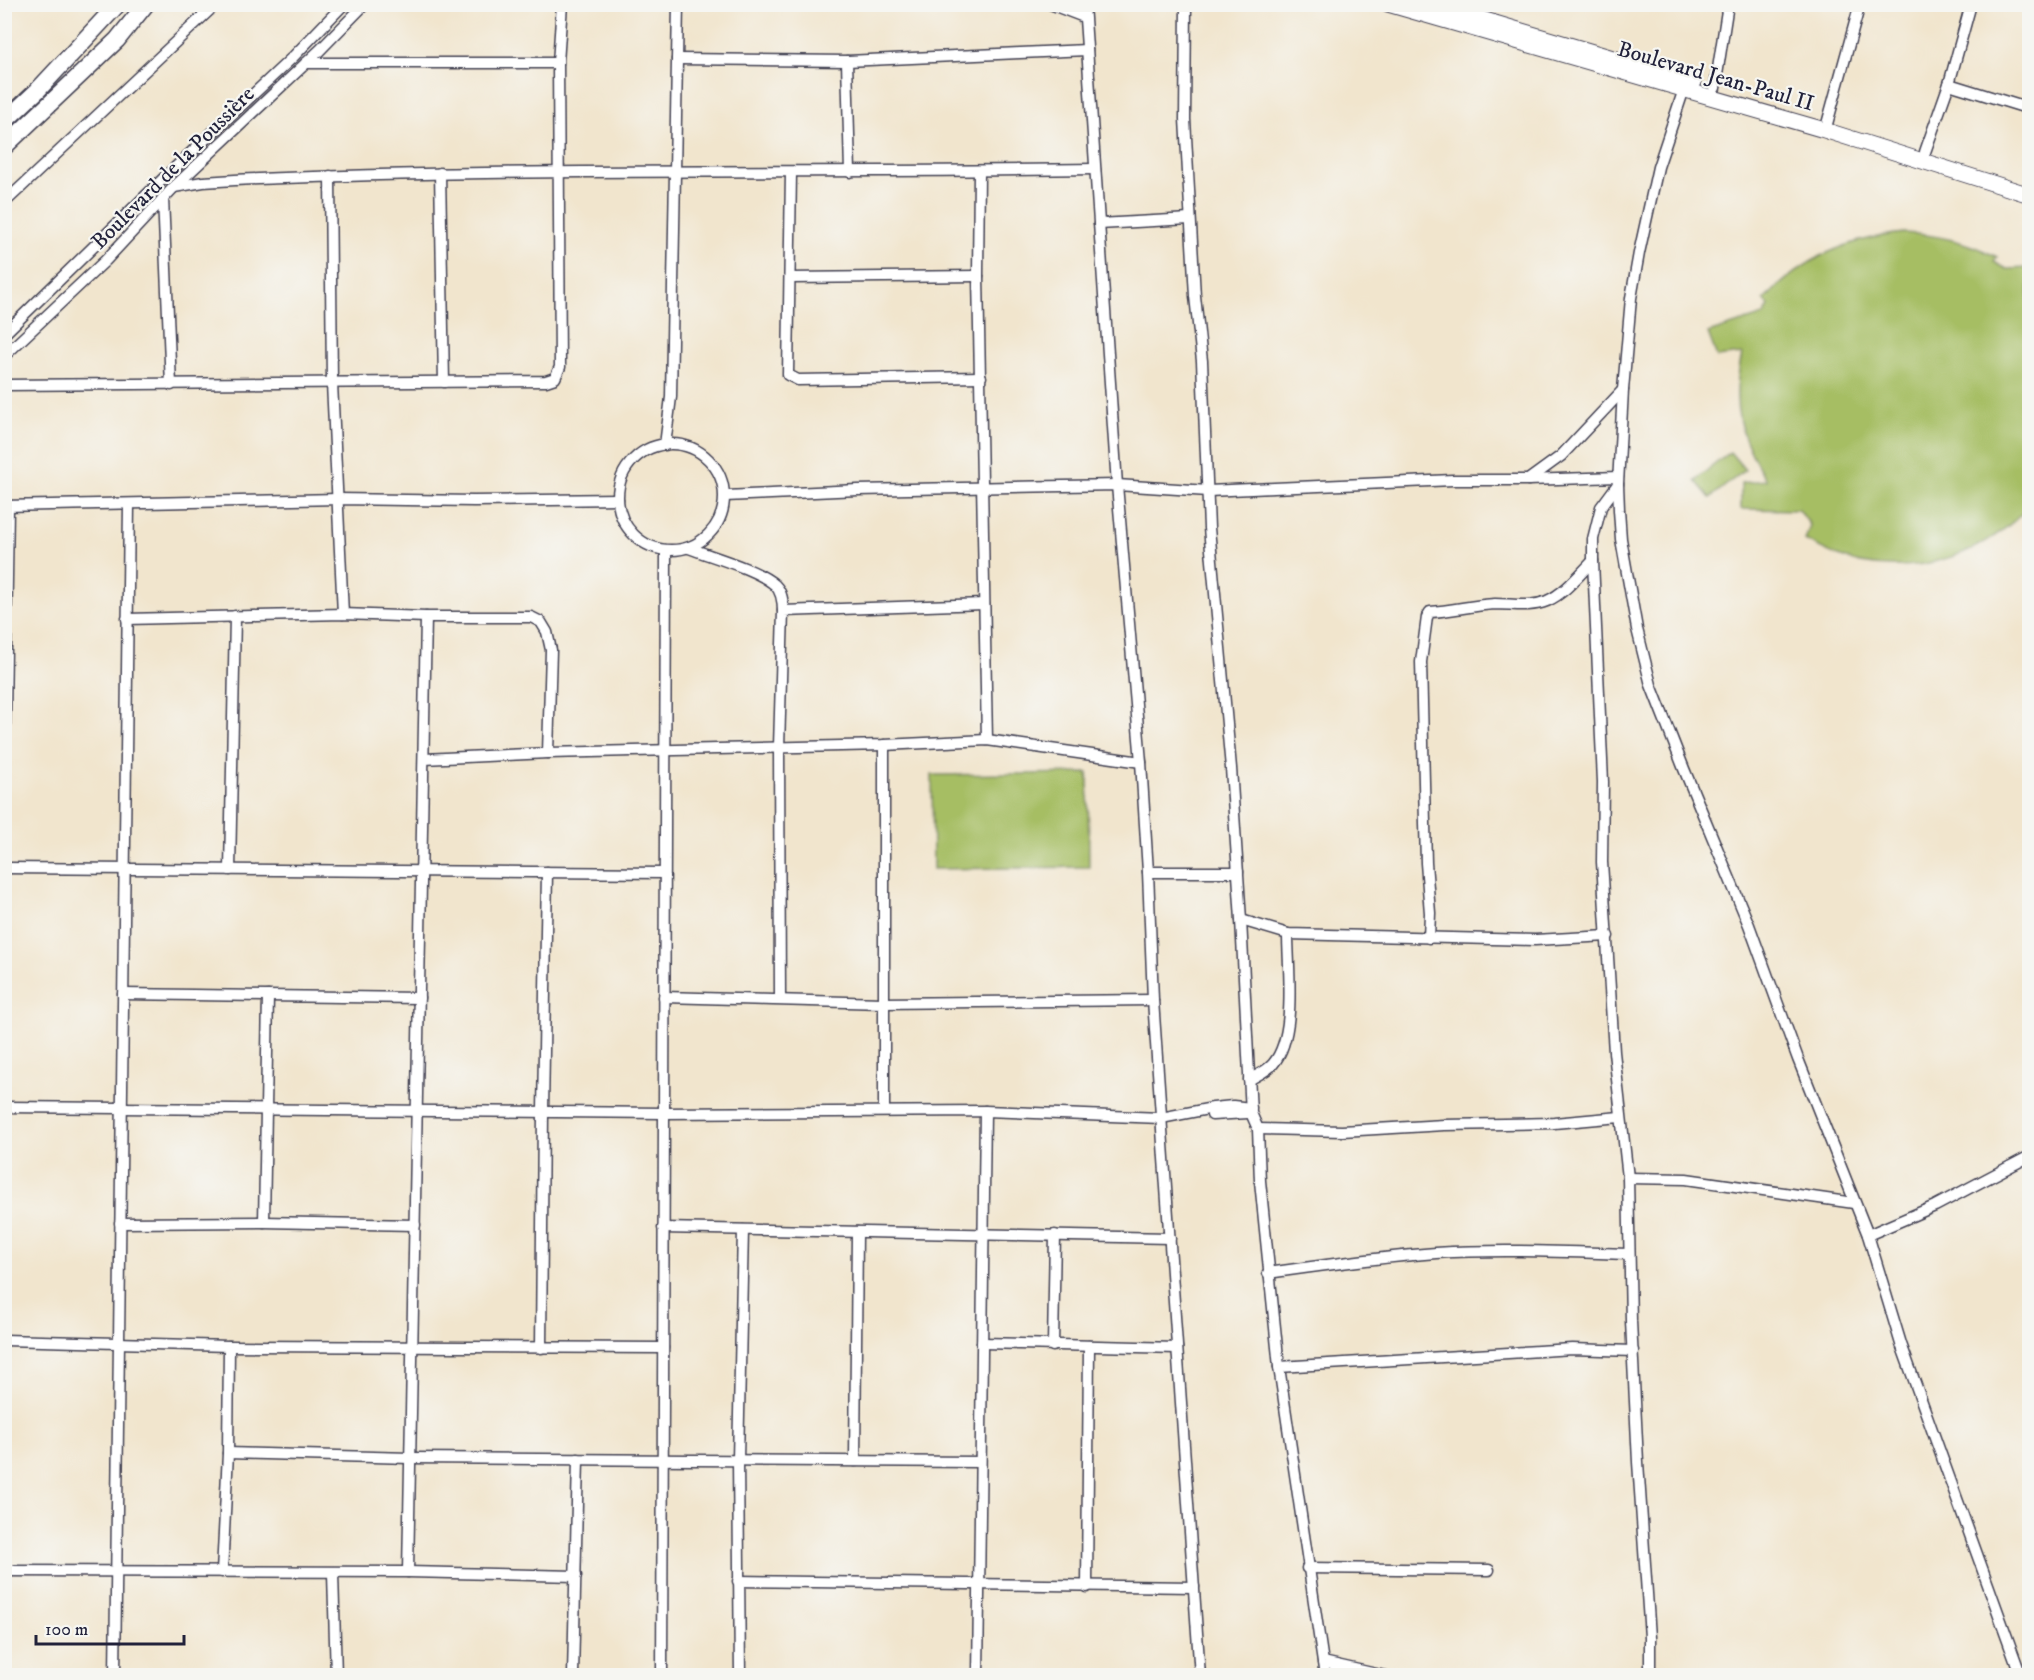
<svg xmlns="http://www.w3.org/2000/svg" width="2034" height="1680" font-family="'IM FELL DW Pica',serif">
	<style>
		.green { fill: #a6be63; stroke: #64704f; stroke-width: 1.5 }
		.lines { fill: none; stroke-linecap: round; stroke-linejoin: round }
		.street-casing { stroke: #413f51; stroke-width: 13 }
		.secondary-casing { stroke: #413f51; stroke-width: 17 }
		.primary-casing { stroke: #413f51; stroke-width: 19 }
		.street { stroke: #fff; stroke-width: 10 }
		.secondary { stroke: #fff; stroke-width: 15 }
		.primary { stroke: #fff; stroke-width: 16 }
		.labels { text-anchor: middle; stroke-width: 4.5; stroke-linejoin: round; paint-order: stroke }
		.street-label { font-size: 22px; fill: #22223b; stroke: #f6f6f2 }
	</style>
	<rect width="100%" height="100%" fill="#f6f6f2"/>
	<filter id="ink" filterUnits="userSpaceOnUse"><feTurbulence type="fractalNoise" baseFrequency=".0167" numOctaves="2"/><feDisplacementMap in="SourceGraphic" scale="12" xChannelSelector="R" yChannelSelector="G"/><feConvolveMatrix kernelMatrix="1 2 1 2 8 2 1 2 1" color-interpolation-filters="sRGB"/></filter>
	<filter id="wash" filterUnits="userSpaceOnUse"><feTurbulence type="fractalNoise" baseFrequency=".008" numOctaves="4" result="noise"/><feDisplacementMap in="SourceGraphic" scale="24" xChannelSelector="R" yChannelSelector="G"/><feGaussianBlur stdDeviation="1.35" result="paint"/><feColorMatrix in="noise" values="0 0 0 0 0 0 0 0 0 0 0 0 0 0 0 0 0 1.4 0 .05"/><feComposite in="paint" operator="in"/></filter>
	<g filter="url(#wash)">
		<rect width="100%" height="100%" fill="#f1e5cd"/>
		<!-- green -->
		<g class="green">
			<path d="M1904,233c34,2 62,8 93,24l-3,5 13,7 22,-1v238c-42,47 -106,69 -168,57 -20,-4 -38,-14 -56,-23l5,-15 -11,-15 -58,-1v-26l25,-3c-27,-46 -36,-73 -24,-126l-25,3 -9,-24 56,-18 5,-9 -5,-6c40,-42 82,-61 140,-67z"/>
			<path d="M1730,452l15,18 -35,28 -15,-18z"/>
			<path d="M1088,773l1,94 -156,2 -1,-94z"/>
		</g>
	</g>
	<g filter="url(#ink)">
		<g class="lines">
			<defs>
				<g id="street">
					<path d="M1050,4l34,13"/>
					<path d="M1084,4l33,481 24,277 7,110 5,128 47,676"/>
					<path d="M1186,4l-1,115 10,177 7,65 7,167 22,240 10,152 10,193 7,16 2,52 19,186 46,309"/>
					<path d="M677,59l170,2 240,-11"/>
					<path d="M847,61l3,111"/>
					<path d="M306,63h252"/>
					<path d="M1686,83l-28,84 -19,86 -8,45 -8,92 -5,94 1,26 2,29 16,90 14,56 33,84 65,156 49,134 70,176 33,109 120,332"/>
					<path d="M1949,84l81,25"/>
					<path d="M1715,88l13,-84"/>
					<path d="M1827,124l33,-120"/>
					<path d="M1925,152l24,-68 22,-80"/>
					<path d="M979,171l-1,105 9,464"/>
					<path d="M791,172l-3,203 10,5 183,-3"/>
					<path d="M440,173l4,209"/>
					<path d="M330,176l2,207 11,231"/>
					<path d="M174,187l29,-5 32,-2c287,-13 573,-6 860,-11"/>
					<path d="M163,198l8,187"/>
					<path d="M4,203l212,-199"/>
					<path d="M1099,224l91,-5"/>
					<path d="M790,278l188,-2"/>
					<path d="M4,334l160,-156 129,-121 51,-53"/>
					<path d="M4,356l102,-96 68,-73 146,-137 45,-46"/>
					<path d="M4,385l542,-4 9,-3 5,-11 -2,-304 4,-59"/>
					<circle cx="671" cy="497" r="53"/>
					<path d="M665,445l6,-48 7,-393"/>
					<path d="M1528,480l90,-3"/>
					<path d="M1618,484l-17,23 -8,32v22l10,221 -1,80 12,190 14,126 3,143 7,141 12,175v39"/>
					<path d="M725,496l133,-6 259,-5 91,6 245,-11h75l33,-24 62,-66"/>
					<path d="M4,506l334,-7 136,2 144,-2"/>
					<path d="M689,548c23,9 68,21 86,37 7,7 8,16 8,26"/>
					<path d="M127,619l216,-5 83,3h105l10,5 6,10 4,18 -3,103"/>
					<path d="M424,759l124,-6 336,-8 103,-5 154,22"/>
					<path d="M4,788l4,-282"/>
					<path d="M4,868l660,5"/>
					<path d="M230,870l5,-254"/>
					<path d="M1148,872h90"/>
					<path d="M1241,920l47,14 247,6 73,-4"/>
					<path d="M1429,938l1,-25 -4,-50 -5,-201 6,-45 3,-5c22,-1 43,-7 65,-8 18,0 35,4 52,-3 18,-8 32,-26 46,-40"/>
					<path d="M123,994l296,4"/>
					<path d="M664,997l219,6 270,-3"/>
					<path d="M780,999l-1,-252 4,-136 201,-7"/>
					<path d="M1249,1080c8,-5 18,-9 24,-16 24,-28 15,-94 15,-130"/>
					<path d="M4,1107l660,6 321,-2 176,7 52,-10 20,-2 18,2"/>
					<path d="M884,1111v-366"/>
					<path d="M1212,1115l36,-2"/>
					<path d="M1258,1129l84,2 102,-6 110,-2 66,-6"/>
					<path d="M1628,1178l58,1 168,24"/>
					<path d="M264,1222l4,-226"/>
					<path d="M120,1223l144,-1 151,3"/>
					<path d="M663,1228l507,10"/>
					<path d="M1868,1235l67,-29 95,-50"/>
					<path d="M1268,1273c56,-8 112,-16 168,-20 64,-4 129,-1 193,1"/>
					<path d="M4,1340l225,6 434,2"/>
					<path d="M982,1343l195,5"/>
					<path d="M1053,1346l2,-111"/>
					<path d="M541,1348l2,-237 4,-239"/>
					<path d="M1279,1367l293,-18 61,2"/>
					<path d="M228,1453l182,5 570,4"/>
					<path d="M855,1461l2,-229"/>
					<path d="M1307,1568l182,2"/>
					<path d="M4,1571l404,1 168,4"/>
					<path d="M222,1572l6,-119 1,-107"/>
					<path d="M408,1572l18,-955"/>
					<path d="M333,1573l3,103"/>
					<path d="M738,1581l456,6"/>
					<path d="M1087,1587l2,-241"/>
					<path d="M1323,1662l62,14"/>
					<path d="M115,1676l14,-1172"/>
					<path d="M573,1676l5,-217"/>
					<path d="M662,1676l4,-1125"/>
					<path d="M740,1676l-2,-216 5,-230"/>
					<path d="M978,1676l7,-565"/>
				</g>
				<g id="secondary">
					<path d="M1388,4l433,125 209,66"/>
					<path d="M1431,4l263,78"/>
				</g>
				<g id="primary">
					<path d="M4,122l33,-31 81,-87"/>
					<path d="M4,147l113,-107 29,-36"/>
				</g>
			</defs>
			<!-- street casing -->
			<use href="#street" class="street-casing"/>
			<!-- secondary casing -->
			<use href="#secondary" class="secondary-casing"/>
			<!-- primary casing -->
			<use href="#primary" class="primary-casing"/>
			<!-- street -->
			<use href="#street" class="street"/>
			<!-- secondary -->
			<use href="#secondary" class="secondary"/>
			<!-- primary -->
			<use href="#primary" class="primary"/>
		</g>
	</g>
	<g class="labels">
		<!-- street labels -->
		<g class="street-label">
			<text transform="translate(1716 75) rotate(16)" y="8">Boulevard Jean-Paul II</text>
			<text transform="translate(172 167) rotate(-45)" y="8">Boulevard de la Poussière</text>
		</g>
	</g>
	<!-- margin -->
	<rect width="2034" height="1680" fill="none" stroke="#f6f6f2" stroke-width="24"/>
	<!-- scale -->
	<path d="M36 1635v9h148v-9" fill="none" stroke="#22223b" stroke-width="3"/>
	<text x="45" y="1635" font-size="18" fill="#22223b" stroke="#f6f6f2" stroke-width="4.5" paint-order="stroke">100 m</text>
</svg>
